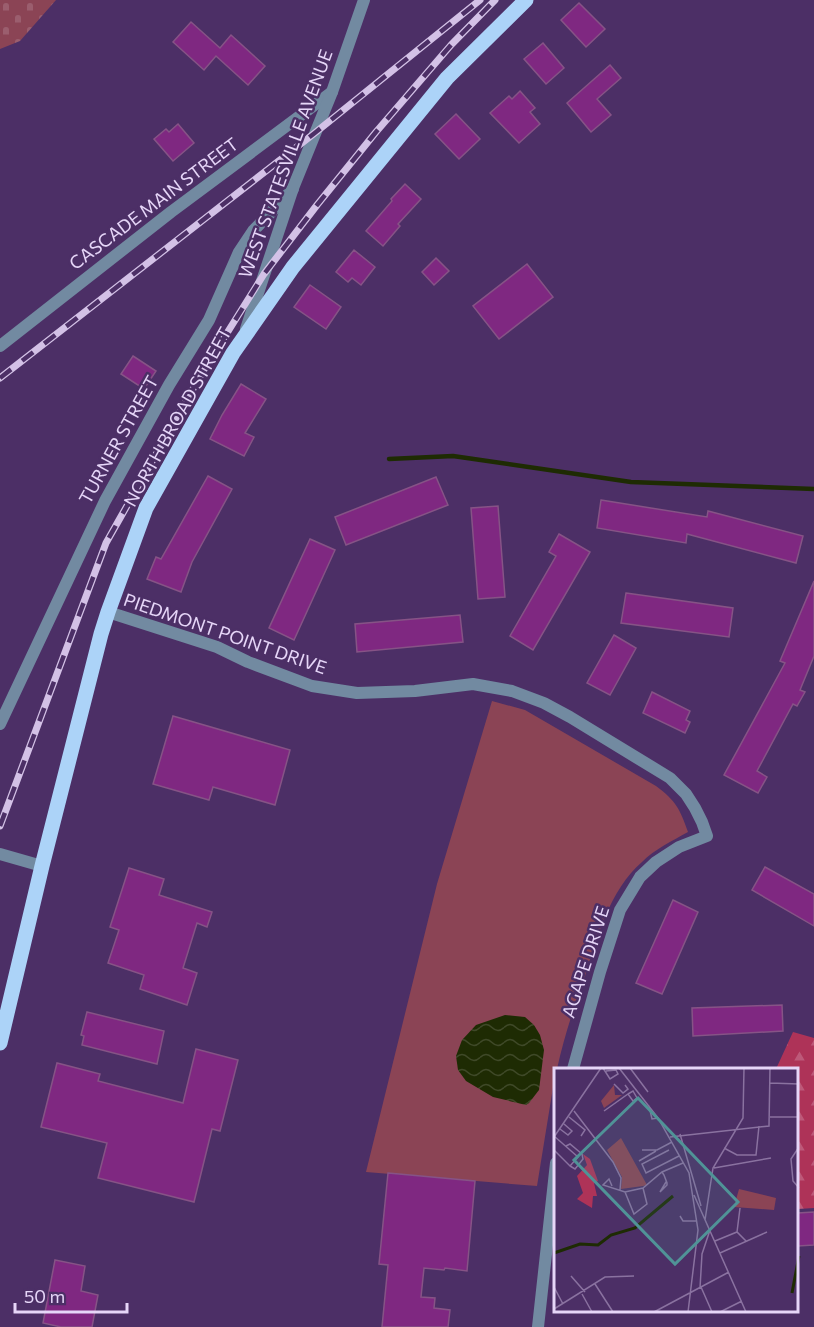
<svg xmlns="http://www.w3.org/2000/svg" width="814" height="1327" font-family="Commissioner,sans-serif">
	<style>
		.forest { fill: url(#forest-firs) }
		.cemetery { fill: url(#cemetery-stones) }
		.park { fill: #8b4455 }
		.water { fill: url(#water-waves) }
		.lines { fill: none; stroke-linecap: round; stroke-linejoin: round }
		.stream { stroke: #1e2b03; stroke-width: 4.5 }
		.building { fill: #7f2881; stroke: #865386; stroke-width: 1.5 }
		.minor { stroke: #728aa1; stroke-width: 12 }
		.tertiary { stroke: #728aa1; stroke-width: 12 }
		.primary { stroke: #acd3f8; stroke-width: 15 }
		.rail-casing { stroke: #d3c1e6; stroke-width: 7 }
		.rail { stroke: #4c2f66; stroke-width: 4.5; stroke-dasharray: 14; stroke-linecap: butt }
		.labels { text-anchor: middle; stroke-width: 5; stroke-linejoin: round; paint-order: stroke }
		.street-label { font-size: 18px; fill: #e6d6f8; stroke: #4c2f66 }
		.inset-river { fill: none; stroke: #1e2b03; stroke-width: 3 }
		.inset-road { fill: none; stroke: #8a72a0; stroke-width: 1.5 }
		.view { fill: #509397; fill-opacity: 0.15; stroke: #509397; stroke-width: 3 }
		.inset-edge { fill: none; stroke: #e6d6f8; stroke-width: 3 }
	</style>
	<defs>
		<pattern id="forest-firs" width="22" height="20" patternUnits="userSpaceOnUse" patternTransform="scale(1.5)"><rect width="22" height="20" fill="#ae3358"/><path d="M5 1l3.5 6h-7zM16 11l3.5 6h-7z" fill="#bd5979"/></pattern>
		<pattern id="cemetery-stones" width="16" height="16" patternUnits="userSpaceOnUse" patternTransform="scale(1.5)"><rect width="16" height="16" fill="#8b4455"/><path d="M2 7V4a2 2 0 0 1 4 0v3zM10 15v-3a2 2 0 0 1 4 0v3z" fill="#9b5e6e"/></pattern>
		<pattern id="water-waves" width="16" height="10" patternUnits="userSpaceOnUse" patternTransform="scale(1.5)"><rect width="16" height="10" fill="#1e2b03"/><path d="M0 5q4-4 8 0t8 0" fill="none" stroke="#3f4928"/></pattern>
	</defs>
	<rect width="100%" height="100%" fill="#4c2f66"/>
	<!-- forest -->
	<path class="forest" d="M793,1032l21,6v170l-16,1v-140h-22z"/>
	<!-- cemetery -->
	<path class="cemetery" d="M0,0h56l-36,41 -20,8z"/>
	<!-- park -->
	<path class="park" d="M492,701l33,9 131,76c20,15 24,23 32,46 -16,9 -33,17 -46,30 -33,29 -44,74 -57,114 -11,31 -21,61 -28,93h-1l-19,117 -171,-14 71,-288z"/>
	<!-- water -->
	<path class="water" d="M505,1015l20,2 9,8 6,10 4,15 -5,40 -10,13 -3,2 -33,-8 -27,-16 -8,-11 -2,-14 6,-16 14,-15z"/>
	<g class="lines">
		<!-- stream -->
		<path class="stream" d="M389,459l64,-3 178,26 183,7"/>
	</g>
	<!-- building -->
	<g class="building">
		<path d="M579,3l26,26 -19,18 -25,-27z"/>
		<path d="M191,22l29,26 11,-13 34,31 -17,19 -32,-29 -12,14 -31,-28z"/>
		<path d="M543,43l21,25 -18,16 -22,-25z"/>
		<path d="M610,65l11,13 -24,21 14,16 -20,17 -24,-29z"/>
		<path d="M520,91l15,17 -5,4 10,12 -21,19 -29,-30 19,-17 3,3z"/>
		<path d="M456,114l24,25 -21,20 -24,-25z"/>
		<path d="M178,124l16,19 -21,18 -19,-22 12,-10 3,3z"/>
		<path d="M405,184l16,15 -23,25 2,2 -17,20 -17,-15 26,-30 -1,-2z"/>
		<path d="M354,250l21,17 -14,18 -9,-7 -4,4 -12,-10z"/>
		<path d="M436,258l13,13 -15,14 -12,-13z"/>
		<path d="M527,264l26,33 -54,42 -26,-33z"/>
		<path d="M310,285l31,22 -15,22 -32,-22z"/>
		<path d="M133,356l23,15 -12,18 -23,-15z"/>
		<path d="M241,384l25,15 -21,34 9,4 -10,19 -34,-17 12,-24z"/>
		<path d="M208,476l24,13 -40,73 -11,30 -34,-13 9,-22 5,2z"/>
		<path d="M436,477l12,28 -102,40 -11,-28z"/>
		<path d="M601,500l106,17 1,-6 95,25 -7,27 -109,-29 -1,9 -89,-15z"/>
		<path d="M498,506l7,91 -27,2 -7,-91z"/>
		<path d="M559,534l31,18 -57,98 -23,-14 46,-80 -7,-4z"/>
		<path d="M310,539l25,11 -41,90 -25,-12z"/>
		<path d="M814,581v75l-14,34 5,2 -8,14 -4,-2 -36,67 10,6 -9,16 -34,-18 61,-112 -5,-2z"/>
		<path d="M626,593l107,15 -4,29 -108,-14z"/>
		<path d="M460,615l3,27 -106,10 -2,-28z"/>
		<path d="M614,635l22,13 -26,47 -23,-12z"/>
		<path d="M652,692l38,19 -4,9 4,2 -5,11 -42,-20z"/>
		<path d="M173,716l117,34 -15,55 -62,-18 -4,13 -56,-16z"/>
		<path d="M765,867l49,27v32l-62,-36z"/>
		<path d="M129,868l35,11 -5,16 53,17 -5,15 -10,-4 -14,45 14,5 -10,32 -47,-16 4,-14 -36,-12 11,-33 -9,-3z"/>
		<path d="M673,900l25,12 -36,82 -26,-11z"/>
		<path d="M782,1005l1,26 -90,5 -1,-28z"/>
		<path d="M87,1012l77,19 -7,33 -75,-19 2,-9 -3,-1z"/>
		<path d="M196,1049l42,11 -18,71 -8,-2 -18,73 -96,-24 9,-35 -66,-16 16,-64 43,11 -2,7 85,22z"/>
		<path d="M388,1173l87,8 -8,90 -22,-3 -1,2 -20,-2 -3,29 14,1 -1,10 16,2 -2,17h-66l6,-62 -9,-1z"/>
		<path d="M814,1212v33l-16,1v-33z"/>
		<path d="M55,1260l30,6 -4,25 17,4 -6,32h-31l-18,-4z"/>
	</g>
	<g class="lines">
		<!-- minor -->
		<g class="minor">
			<path d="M0,346l171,-134 161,-120"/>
			<path d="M108,612l109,35 31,15 64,24 45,7 58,-2 58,-7 39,7 32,12 26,14 100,61 16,16 9,14 7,14 5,14 -28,11 -23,15 -16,15 -20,33 -20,62 -27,97"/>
			<path d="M0,724l105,-223 64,-116 40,-65 30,-68 14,-21 40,-42"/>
			<path d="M0,854l42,12"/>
			<path d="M538,1327l18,-164"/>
		</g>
		<!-- tertiary -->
		<path class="tertiary" d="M246,329l47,-141 39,-96 32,-92"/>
		<!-- primary -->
		<path class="primary" d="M0,1043l42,-177 59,-232 7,-22 38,-104 87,-155 60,-86 154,-189 79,-78"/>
		<defs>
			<g id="rail">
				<path d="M0,378l316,-246 164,-132"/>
				<path d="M0,826l106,-283 96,-170 62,-99 53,-69 59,-73 75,-87 44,-45"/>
			</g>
		</defs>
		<!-- rail casing -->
		<use href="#rail" class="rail-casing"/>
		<!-- rail -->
		<use href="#rail" class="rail"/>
	</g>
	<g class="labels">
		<!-- street labels -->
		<g class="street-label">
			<text transform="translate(286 164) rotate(-70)" y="6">WEST STATESVILLE AVENUE</text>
			<text transform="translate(154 204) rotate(-37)" y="6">CASCADE MAIN STREET</text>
			<text transform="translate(178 417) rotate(-61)" y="6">NORTH BROAD STREET</text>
			<text transform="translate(119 440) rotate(-61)" y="6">TURNER STREET</text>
			<text transform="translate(225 634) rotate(19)" y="6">PIEDMONT POINT DRIVE</text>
			<text transform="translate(586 962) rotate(-72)" y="6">AGAPE DRIVE</text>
		</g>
	</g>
	<!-- overview -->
	<g transform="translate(554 1068)">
		<rect width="244" height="244" fill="#4c2f66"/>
		<path d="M60,17l1,10h7l-18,13 -3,-7z" fill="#8b4455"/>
		<path d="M29,86l7,5 8,22 -4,2 3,13h-4l-1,12 -15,-9 6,-6 -6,-17 10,-11z" fill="#ae3358"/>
		<path d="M185,121l37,9 -2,12 -40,-3z" fill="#8b4455"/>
		<path d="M67,70l26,47 -4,1 -22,3 1,-12 -15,-27z" fill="#8b4455"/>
		<path class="inset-river" d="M0,185l26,-9 18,1 13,-10 24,-7 38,-32M238,225l7,-37"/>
		<path class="inset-road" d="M49,0l7,11 8,-5 -2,-4 -10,1M65,0l39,50 31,55 9,57 -10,82M76,0l18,24M216,15l29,1M60,16l9,9 5,-4 -3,-4M95,38l3,13 6,-1M20,43l39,51 8,16 -1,12M50,43l24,-17 5,7 4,-3 -4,-7 -5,3M15,49l16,13 -4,6M216,49h29M6,61l8,6 4,-4 -8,-7M126,66l21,72M0,69l47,-69M116,69l99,-11 1,-58M12,78l4,-2 12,10M245,79l-8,12 2,22 6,7M170,80l13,7h19l3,-29M0,82l16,16 8,-9 -24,-21M88,82h15l15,-8M115,82l-27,14 4,9 33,-17M85,93l17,-10M16,98l5,3 8,-10 -1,-5M160,100l57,-10M108,104l2,3 3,8v2l-7,7 6,-10M58,118l-3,-7 -6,6 22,7 18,-4 19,-16 21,-9M71,124l9,22 13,-10 -4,-16M140,127l52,117M126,148l3,5h14M151,152l8,-52 30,-50 1,-50M183,164l3,-24M161,173l22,-9 9,9M166,185l47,-21M17,208l14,16M41,216l18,28M0,219l9,17M147,219l11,25M146,220l2,-34 8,-24M28,226l10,18M0,241l51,-32 29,-1M100,244l75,-40M166,244l22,-11"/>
		<path class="view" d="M84,30l100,104 -63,62 -101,-104z"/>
		<rect width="244" height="244" class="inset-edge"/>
	</g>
	<!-- scale -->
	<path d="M15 1303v9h112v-9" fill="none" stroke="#e6d6f8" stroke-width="3"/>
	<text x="24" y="1303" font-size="18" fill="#e6d6f8" stroke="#4c2f66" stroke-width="4.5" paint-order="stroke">50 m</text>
</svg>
